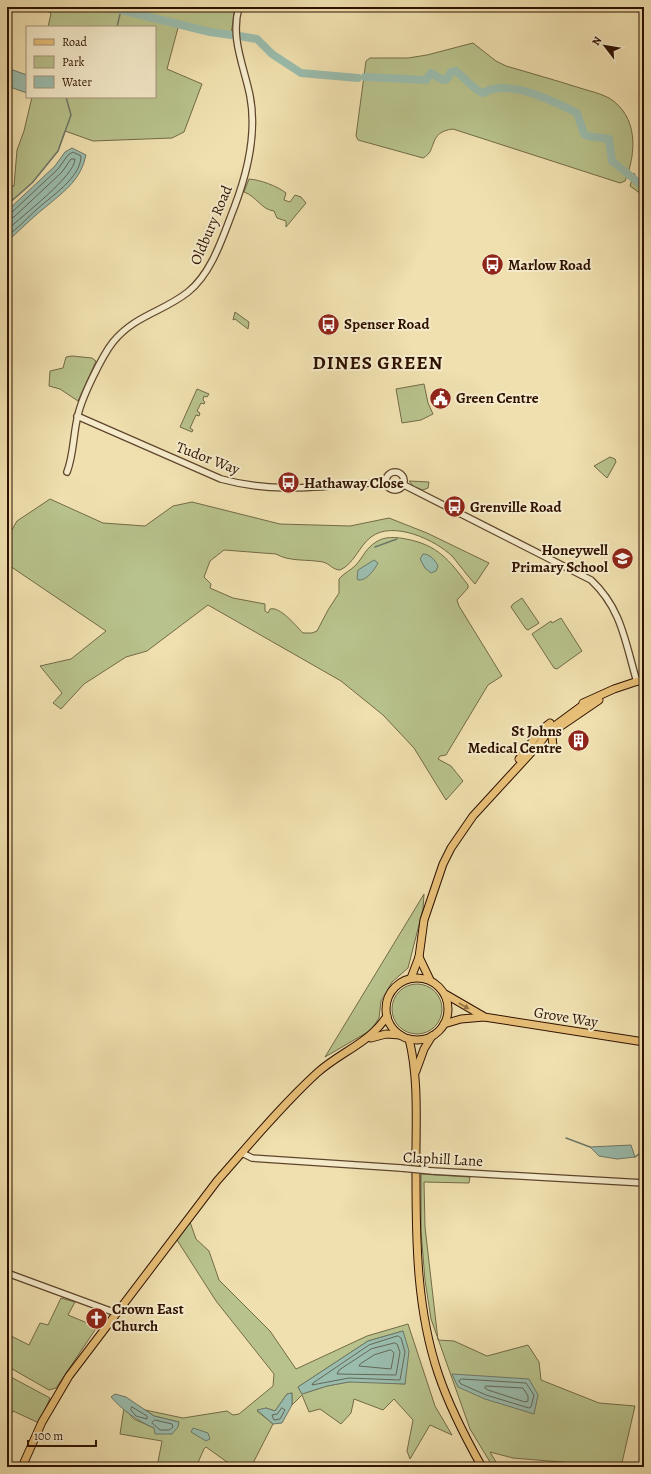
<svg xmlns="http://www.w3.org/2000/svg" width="651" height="1474" font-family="Alegreya,serif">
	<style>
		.green { fill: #b8c28c; stroke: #736a46; fill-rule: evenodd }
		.water { fill: #9abdae; stroke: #6f7868 }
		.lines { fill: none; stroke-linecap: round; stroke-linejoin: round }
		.shore { stroke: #646757; stroke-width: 1 }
		.stream { stroke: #6f7868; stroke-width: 1.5 }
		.river { stroke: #9abdae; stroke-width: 8 }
		.tertiary-casing { stroke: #5e452c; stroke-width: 8 }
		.primary-casing { stroke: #2e1100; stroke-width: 9 }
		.trunk-casing { stroke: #2e1100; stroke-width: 9 }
		.tertiary { stroke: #f5ebcb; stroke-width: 5.5 }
		.primary { stroke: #e8c078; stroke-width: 7 }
		.trunk { stroke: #e8c078; stroke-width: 7 }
		.tertiary-bridge-casing { stroke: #5e452c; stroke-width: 8; stroke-linecap: butt }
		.tertiary-bridge { stroke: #f5ebcb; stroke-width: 5.5 }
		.oneway { fill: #947142 }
		.labels { text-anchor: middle; stroke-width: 4; stroke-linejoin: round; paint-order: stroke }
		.street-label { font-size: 15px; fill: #2e1100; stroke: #f5ebcb }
		.poi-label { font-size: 15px; font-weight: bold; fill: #2e1100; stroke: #f5ebcb; text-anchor: start }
		.district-label { font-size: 19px; font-weight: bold; letter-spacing: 1px; fill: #2e1100; stroke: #f5ebcb }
	</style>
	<rect width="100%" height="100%" fill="#f0e0af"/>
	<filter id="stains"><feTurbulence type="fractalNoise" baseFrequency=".005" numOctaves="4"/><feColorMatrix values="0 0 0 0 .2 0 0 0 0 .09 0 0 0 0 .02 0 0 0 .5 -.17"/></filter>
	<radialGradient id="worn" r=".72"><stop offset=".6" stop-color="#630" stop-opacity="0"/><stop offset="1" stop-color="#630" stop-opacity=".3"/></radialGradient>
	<!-- green -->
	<g class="green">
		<path d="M45,7h190l-4,28 -52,-11 -12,45 35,15 -18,48 -12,6 -79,3 -28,-10 -7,20 -26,32 -25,22v-19h7l3,-36 7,-19 8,-34h123v-70h-107l3,-13z"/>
		<path d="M473,43l23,18 10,5c24,7 49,14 74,22 9,3 20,5 29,10 29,18 28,54 16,83l-5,2 -167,-54c-26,3 -15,22 -30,29l-65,-18 -2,-4 10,-75 4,-3h38l19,-3z"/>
		<path d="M634,173l4,8 6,6v9l-14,-10z"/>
		<path d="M249,179c12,1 28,7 37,14l-2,7 6,2 5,-7 6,2 5,6 -20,24v-6l-9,-3 -3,-7c-12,-1 -18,-15 -30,-19z"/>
		<path d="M235,312l14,10 -1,7 -13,-10 -2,1z"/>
		<path d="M72,356l20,2 4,3 -18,40 -18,-12 -11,-3 1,-15 13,-3 3,-11z"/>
		<path d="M424,384l4,19 5,11 -12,6 -19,3 -6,-34z"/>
		<path d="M197,389l12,5 -2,3 -3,-1 -1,4 2,2 -1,2 -3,-1 -4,8 3,2 -1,3 -3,-1 -6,13 3,2 -1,2 -12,-5z"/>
		<path d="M610,457l5,2 1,3 -9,16 -13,-12z"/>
		<path d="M409,481l20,1 -1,6 -5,2 -9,-3z"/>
		<path d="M50,499l53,24 42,3 28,-20 19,-4 88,22 70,2 39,-8 38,15 62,30 -14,21c-8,-9 -15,-18 -22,-27 -17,-17 -60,-37 -82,-20 -12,9 -17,27 -31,33 -7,0 -10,-6 -17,-8 -16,-3 -33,0 -47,-8l-52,-4 -14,11 -6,16 7,7 -1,4 23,10 32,6v7l3,2 2,-4c10,-3 26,17 33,24h9l5,-2 11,-21 11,-17v-14c5,-6 12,-9 17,-14 7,-8 10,-17 20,-23 9,-6 20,-5 30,-3 32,6 43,21 62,46v3l-11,12 2,6 43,70 -14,9 -42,70 -6,1 -2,3 13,7 12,15 -17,19 -32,-52 -31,-33 -42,-34 -133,-76 -61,46 -21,6 -42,27 -23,25 -8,-6 9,-10 -22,-27 31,-7 35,-28 -99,-67v-26l10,-17z"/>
		<path d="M522,598l17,25 -11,7 -2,-1 -15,-22 2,-3z"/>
		<path d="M561,618l21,33 -25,18 -3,-1 -22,-34 19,-13 1,2z"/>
		<path d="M424,894l-1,15 -15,59 -16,14 -11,19 -2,17 -8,12 -46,27z"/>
		<circle cx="417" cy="1009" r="25"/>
		<path d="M421,1174l49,3 -1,6 -45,-1 1,45 13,113 16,1 33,15 41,-11 11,17 2,18 58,23 36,3 -14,61 -108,-9 -23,-6 9,15h-6l-23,-38 -39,-110 -6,-39 -4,-49z"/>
		<path d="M190,1222l6,17 13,12 10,29 51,51 26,38 71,-33 41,-12 27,82 17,29 -22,-10 -20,34 -3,-8 6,-31 -19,-21 -11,11 -29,-11 -3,14 -10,11 -21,-15 -11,3 -7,-17 -10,10v-12l-5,1 -12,17 -9,-3 -9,3 16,13 -22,43h-17l-28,-20 -2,2 -8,18h-39l5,-26 -42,-7 4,-26 10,11 20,9 25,-6 -25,-6 -9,-6 38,8 44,-7 6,4 6,-1 34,-28 1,-12 -58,-73 -39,-61zM403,1331l2,53 -52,-3 -26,5 -25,8 -4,-7 70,-46z"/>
		<path d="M61,1298l14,4 -7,13 29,12 -41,61 -7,2 -42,-24v-32l22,11 11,-22 8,2z"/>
		<path d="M7,1375l43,23 -11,25 -26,-12 -6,12z"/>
	</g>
	<!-- water -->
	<g class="water">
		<path d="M7,68l20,7v18l-20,-7z"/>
		<path d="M72,148l14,7c-5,24 -20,35 -38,50 -13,10 -25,22 -37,33l-4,1v-28l48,-45 10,-14z"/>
		<path d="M423,554c7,0 12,6 15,12l-2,5 -5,2 -6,-5 -5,-9z"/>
		<path d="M374,560l4,3c-4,7 -11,18 -20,17l-1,-2 1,-8z"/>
		<path d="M631,1145l4,12 -18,2 -18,-3 -9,-9z"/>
		<path d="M403,1331l6,20 -4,33 -56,-2 -22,4 -25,8 -4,-7 70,-46z"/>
		<path d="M452,1374l77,5 9,16 -4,19 -49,-15 -27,-12z"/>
		<path d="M292,1393v12l-10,18 -9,1 -16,-14 9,-2 9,3 12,-17z"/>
		<path d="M115,1394l11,3 28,19 25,6 -1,5 -6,7h-17l-1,-6c-16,-7 -31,-17 -43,-31z"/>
		<path d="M193,1428l15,5 2,6 -4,2 -15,-9z"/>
	</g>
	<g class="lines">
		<!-- shore -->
		<g class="shore">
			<path d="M7,214l4,-1 47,-44 10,-14 5,-3 8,4c0,22 -31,41 -45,54 -9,8 -19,20 -29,25"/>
			<path d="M7,219l7,-2 48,-45 9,-13h4c0,17 -53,57 -68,71"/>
			<path d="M398,1336l3,2 4,14 -5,28 -51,-2 -37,7 1,-2 56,-38z"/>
			<path d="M395,1343l2,1 3,8 -4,23 -59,-1 2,-4 32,-21z"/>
			<path d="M391,1350l3,3 -3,16 -32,-3 1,-2 14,-9z"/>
			<path d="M462,1379l64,4 8,12 -3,12 -2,1 -43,-13 -25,-11 -2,-3z"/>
			<path d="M486,1386l37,2 5,8v5l-3,1 -37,-12 -3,-2z"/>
			<path d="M132,1407l15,9v3l-11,-3 -5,-6z"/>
			<path d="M282,1408l3,2 -5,9 -6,1 -2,-5 5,-1z"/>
			<path d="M155,1420l17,4 1,3 -4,3h-9l-8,-7z"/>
		</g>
		<!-- stream -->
		<g class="stream">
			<path d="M117,27l4,-17"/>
			<path d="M7,205l25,-22 26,-32 13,-36 -5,-18"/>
			<path d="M375,547l22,-8"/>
			<path d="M566,1138l24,9"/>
			<path d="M635,1157l9,-7"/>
		</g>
		<!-- river -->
		<g class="river">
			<path d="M117,7l4,3 89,22 21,3"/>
			<path d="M239,36l18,3 15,15 29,19 57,5"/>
			<path d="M365,77l61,3 5,-7 12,7 4,-1 4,-7 5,-1c6,5 21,21 27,22 27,-15 69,8 94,20l7,21 4,2 21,3 3,22 32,26"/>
		</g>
		<defs>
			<g id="tertiary">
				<path d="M77,416l144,63c58,16 106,6 165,3"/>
				<circle cx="395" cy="481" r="9"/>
				<path d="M67,472c7,-18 6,-38 11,-57 4,-18 24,-59 35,-73 22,-27 50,-30 75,-50 24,-19 35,-56 46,-84 13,-34 23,-76 16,-112 -6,-30 -20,-58 -11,-89"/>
				<path d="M404,485l187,95c31,29 34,62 46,102"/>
				<path d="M242,1153l10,5 149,10"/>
				<path d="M432,1171l212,12"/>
				<path d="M7,1273l109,40"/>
			</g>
			<g id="primary">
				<path d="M583,703l31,-14 30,-10"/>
				<path d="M553,746l-1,-9 6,-9 41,-28"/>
				<path d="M519,759l22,-29 9,-7"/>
				<path d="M419,957l11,23"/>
				<path d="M411,978l8,-21 5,-37 19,-56 8,-16 22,-32 67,-73 9,-13 38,-28"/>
			</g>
			<g id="trunk">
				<circle cx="417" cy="1009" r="31"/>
				<path d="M445,994l38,22"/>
				<path d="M444,1024l17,-5 23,-2 160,25"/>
				<path d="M371,1038l15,-4 14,1"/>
				<path d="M409,1039c11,43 6,94 7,139 0,66 1,132 22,195 11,33 27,64 44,94"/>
				<path d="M416,1071l8,-22 8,-13"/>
				<path d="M22,1467l20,-45 27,-46 148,-195c32,-36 64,-75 100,-108 23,-21 53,-30 70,-57"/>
			</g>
		</defs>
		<!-- tertiary casing -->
		<use href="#tertiary" class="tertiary-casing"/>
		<!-- primary casing -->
		<use href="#primary" class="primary-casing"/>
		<!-- trunk casing -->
		<use href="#trunk" class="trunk-casing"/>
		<!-- tertiary -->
		<use href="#tertiary" class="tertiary"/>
		<!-- primary -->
		<use href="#primary" class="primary"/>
		<!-- trunk -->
		<use href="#trunk" class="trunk"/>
		<defs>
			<path id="tertiary-bridge" d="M401,1168l31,3"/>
		</defs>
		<!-- tertiary-bridge casing -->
		<use href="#tertiary-bridge" class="tertiary-bridge-casing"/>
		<!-- tertiary-bridge -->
		<use href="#tertiary-bridge" class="tertiary-bridge"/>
	</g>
	<!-- one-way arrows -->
	<defs><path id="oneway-solid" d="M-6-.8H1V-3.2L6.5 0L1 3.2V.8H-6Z"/></defs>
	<use class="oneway" href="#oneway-solid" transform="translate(464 1006) rotate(30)"/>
	<!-- icons -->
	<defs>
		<symbol id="bus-disc" viewBox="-11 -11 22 22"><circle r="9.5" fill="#8f2418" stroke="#f5ebcb"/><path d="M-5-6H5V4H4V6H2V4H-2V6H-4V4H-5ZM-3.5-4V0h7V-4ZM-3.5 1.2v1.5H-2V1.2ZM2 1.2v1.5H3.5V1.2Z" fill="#fff"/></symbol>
		<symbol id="civic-disc" viewBox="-11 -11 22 22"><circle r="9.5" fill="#8f2418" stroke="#f5ebcb"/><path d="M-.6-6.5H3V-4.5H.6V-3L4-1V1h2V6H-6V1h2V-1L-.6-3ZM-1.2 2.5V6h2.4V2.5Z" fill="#fff"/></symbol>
		<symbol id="school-disc" viewBox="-11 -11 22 22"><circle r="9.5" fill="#8f2418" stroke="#f5ebcb"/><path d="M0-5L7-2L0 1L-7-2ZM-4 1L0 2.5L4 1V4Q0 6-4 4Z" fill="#fff"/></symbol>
		<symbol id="building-disc" viewBox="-11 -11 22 22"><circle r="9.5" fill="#8f2418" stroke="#f5ebcb"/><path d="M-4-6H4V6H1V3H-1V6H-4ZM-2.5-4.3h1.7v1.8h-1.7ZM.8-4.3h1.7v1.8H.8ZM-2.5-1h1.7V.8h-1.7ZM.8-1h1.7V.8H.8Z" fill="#fff"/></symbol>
		<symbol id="church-disc" viewBox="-11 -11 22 22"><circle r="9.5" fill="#8f2418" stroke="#f5ebcb"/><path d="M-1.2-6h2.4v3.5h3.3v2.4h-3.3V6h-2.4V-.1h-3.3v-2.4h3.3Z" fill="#fff"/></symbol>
	</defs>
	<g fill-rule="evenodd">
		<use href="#bus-disc" x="480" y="252" width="25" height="25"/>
		<use href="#bus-disc" x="316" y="312" width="25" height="25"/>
		<use href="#civic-disc" x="428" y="386" width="25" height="25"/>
		<use href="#bus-disc" x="276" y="470" width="25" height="25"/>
		<use href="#bus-disc" x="442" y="494" width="25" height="25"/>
		<use href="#school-disc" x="610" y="546" width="25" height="25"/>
		<use href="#building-disc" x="566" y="728" width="25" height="25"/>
		<use href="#church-disc" x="84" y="1306" width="25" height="25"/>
	</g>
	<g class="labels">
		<!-- street labels -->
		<g class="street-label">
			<text transform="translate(211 225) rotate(-67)" y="5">Oldbury Road</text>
			<text transform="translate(208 458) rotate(21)" y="5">Tudor Way</text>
			<text transform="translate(566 1017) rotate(9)" y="5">Grove Way</text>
			<text transform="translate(443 1159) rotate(3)" y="5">Claphill Lane</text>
		</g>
		<!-- poi labels -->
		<g class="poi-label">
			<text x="508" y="270">Marlow Road</text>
			<text x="344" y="329">Spenser Road</text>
			<text x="456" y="403">Green Centre</text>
			<text x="304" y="488">Hathaway Close</text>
			<text x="470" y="512">Grenville Road</text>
			<text x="608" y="555" text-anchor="end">Honeywell<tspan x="608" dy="17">Primary School</tspan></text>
			<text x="562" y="736" text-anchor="end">St Johns<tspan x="562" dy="17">Medical Centre</tspan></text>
			<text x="112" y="1314">Crown East<tspan x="112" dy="17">Church</tspan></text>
		</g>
		<!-- district labels -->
		<g class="district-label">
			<text x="378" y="369">DINES GREEN</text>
		</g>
	</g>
	<!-- margin -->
	<rect width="651" height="1474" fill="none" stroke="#f0e0af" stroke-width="24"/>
	<rect x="8" y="8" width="635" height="1458" fill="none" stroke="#2e1100" stroke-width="2"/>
	<rect x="12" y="12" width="627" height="1450" fill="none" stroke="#2e1100"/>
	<!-- legend -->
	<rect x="26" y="26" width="130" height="72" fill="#f5ebcb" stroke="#a5947a"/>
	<rect x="34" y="39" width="20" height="6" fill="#e8c078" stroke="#a5947a"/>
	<text x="62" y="46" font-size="12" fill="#2e1100">Road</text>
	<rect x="34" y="56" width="20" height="12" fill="#b8c28c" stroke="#a5947a"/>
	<text x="62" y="66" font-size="12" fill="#2e1100">Park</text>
	<rect x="34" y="76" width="20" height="12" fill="#9abdae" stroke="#a5947a"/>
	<text x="62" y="86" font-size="12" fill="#2e1100">Water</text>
	<!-- north arrow -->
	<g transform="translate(605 46) rotate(301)" stroke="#f5ebcb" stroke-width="3" paint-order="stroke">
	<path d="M0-3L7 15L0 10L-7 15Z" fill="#2e1100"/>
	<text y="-6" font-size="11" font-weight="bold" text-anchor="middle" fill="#2e1100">N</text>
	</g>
	<!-- scale -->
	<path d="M28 1440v6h68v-6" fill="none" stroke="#2e1100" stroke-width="2"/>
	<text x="34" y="1440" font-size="12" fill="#2e1100" stroke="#f5ebcb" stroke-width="3" paint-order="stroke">100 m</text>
	<rect width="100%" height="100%" filter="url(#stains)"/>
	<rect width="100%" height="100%" fill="url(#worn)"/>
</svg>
